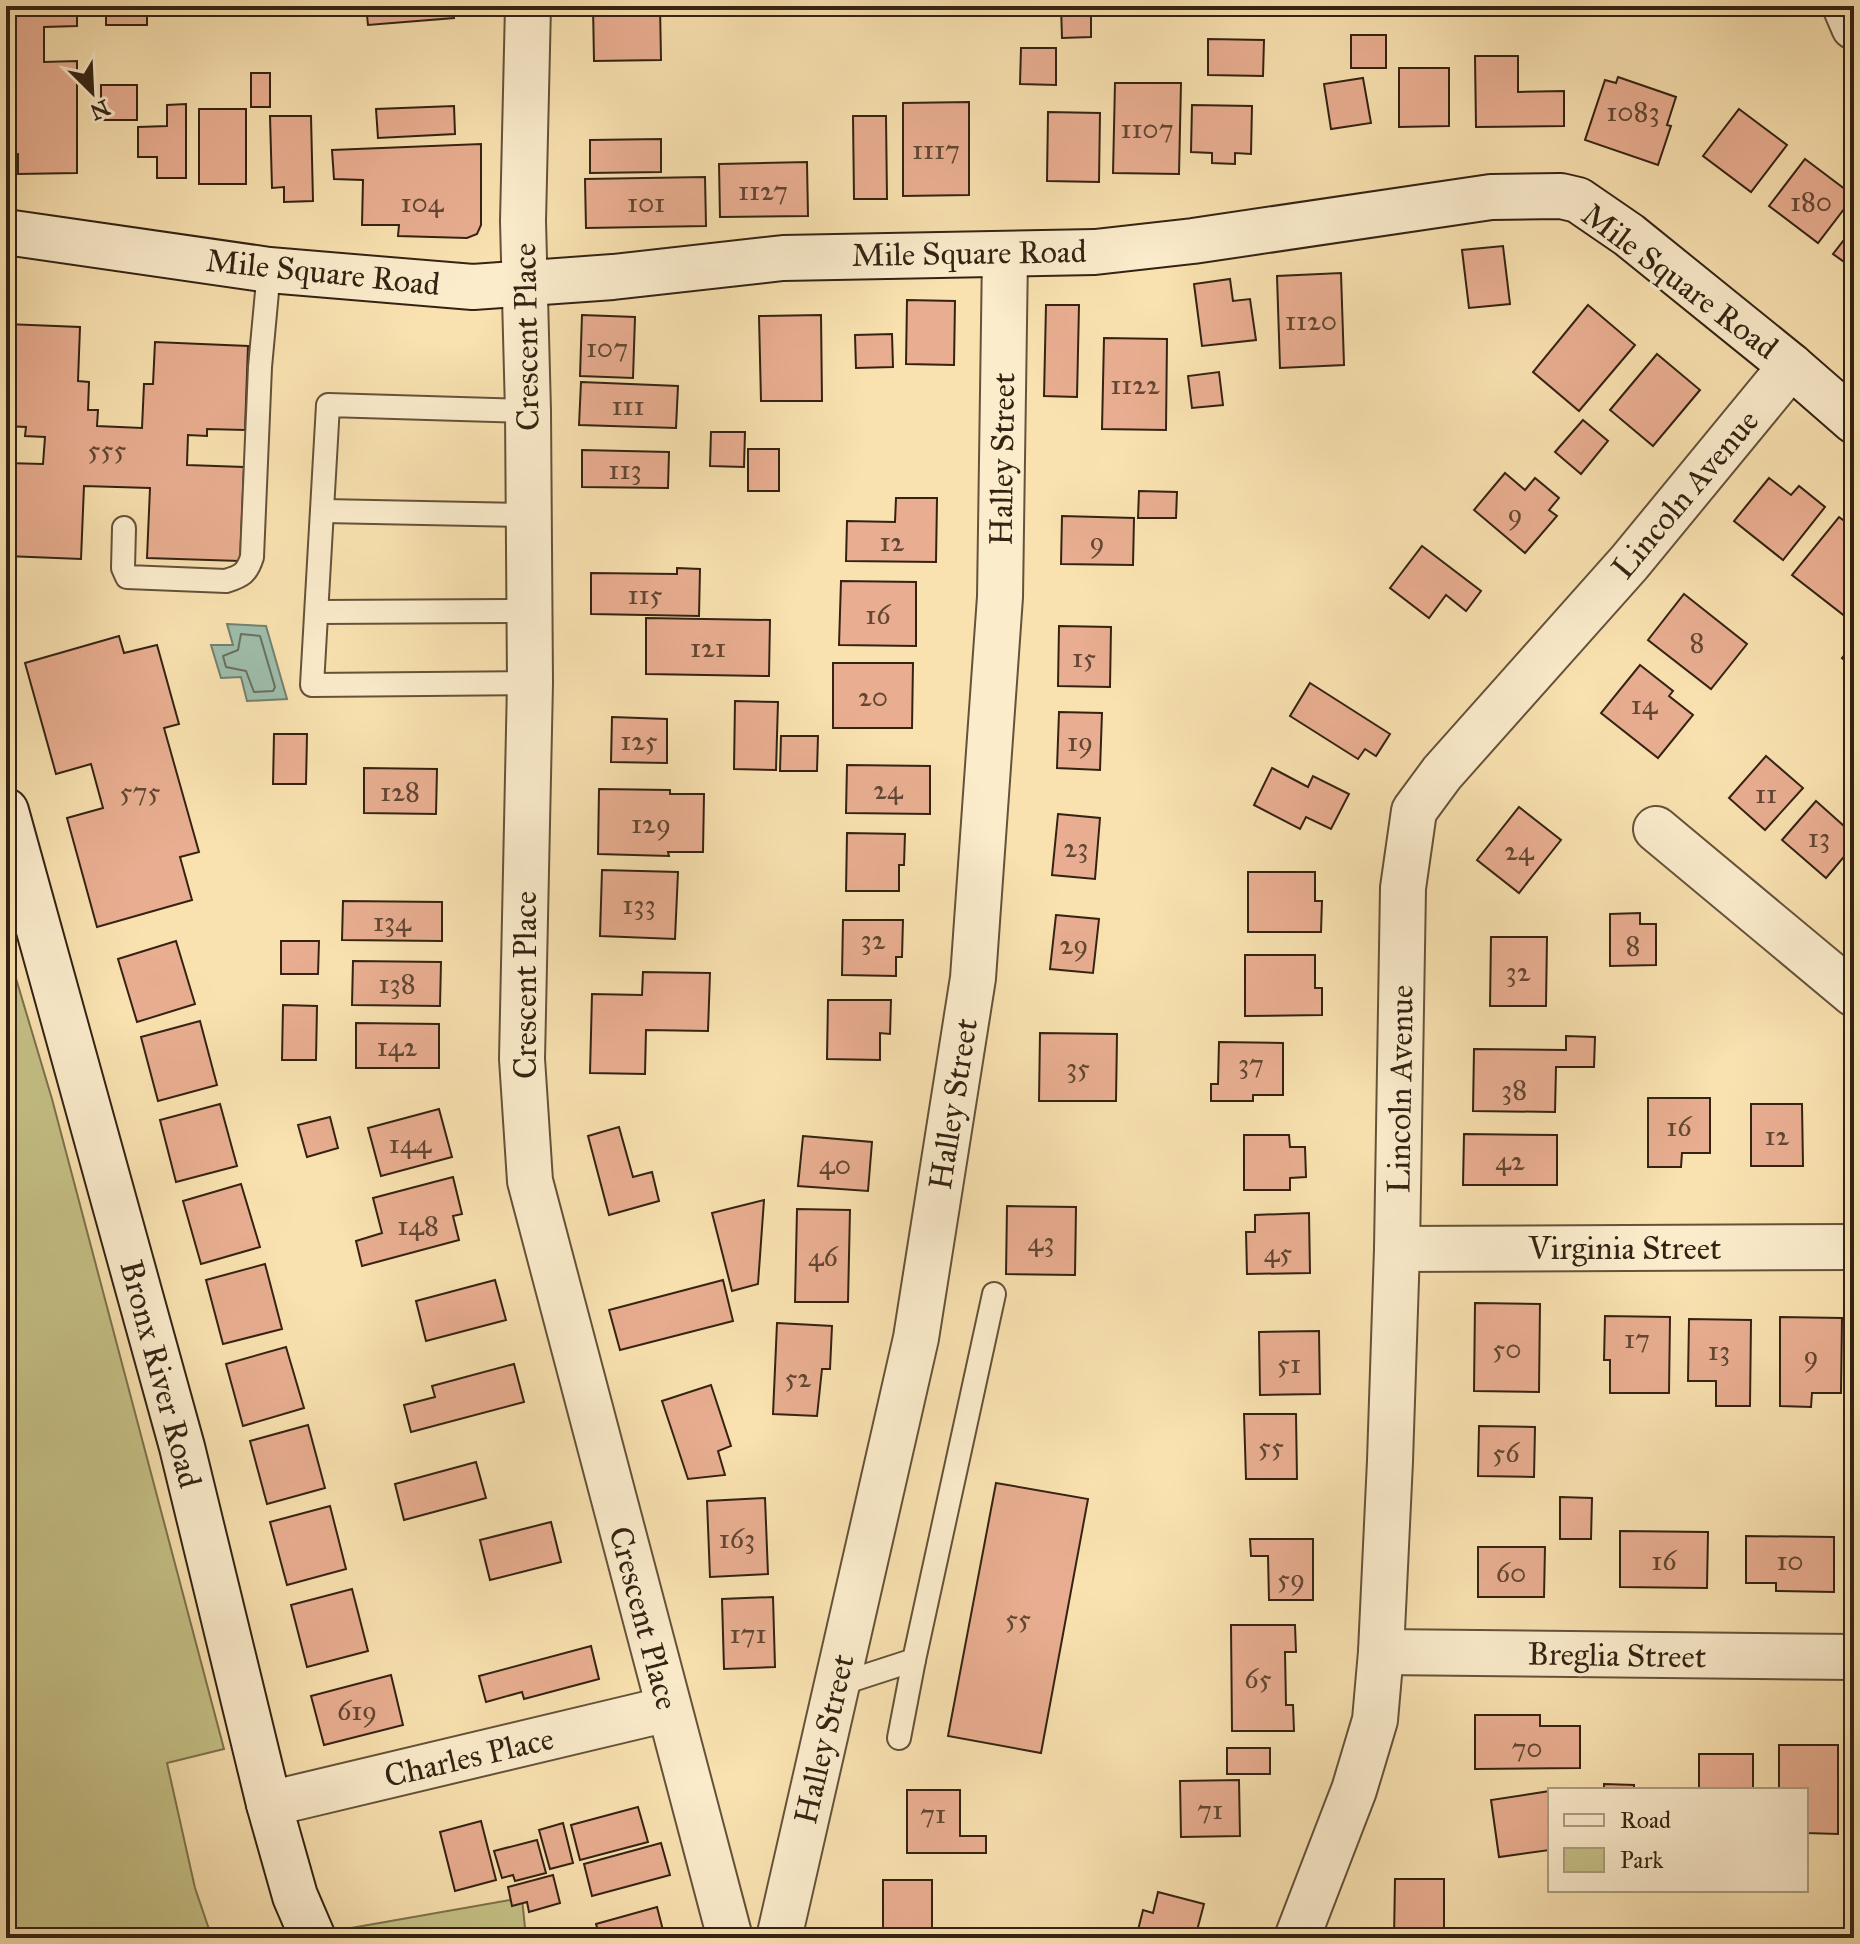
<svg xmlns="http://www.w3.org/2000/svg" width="1860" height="1944" font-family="'IM FELL Great Primer',serif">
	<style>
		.green { fill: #c5c186; stroke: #7c724c; stroke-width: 2 }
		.water { fill: #9ebeac; stroke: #74806f; stroke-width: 2 }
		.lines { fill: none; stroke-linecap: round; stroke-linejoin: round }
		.shore { stroke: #697060; stroke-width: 2 }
		.building { fill: #e9ae91; stroke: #342313; stroke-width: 2 }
		.lane-casing { stroke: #65523a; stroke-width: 26 }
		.street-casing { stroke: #65523a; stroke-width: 48 }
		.secondary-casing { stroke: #342313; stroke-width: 48 }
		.lane { stroke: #fbeccc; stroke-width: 22 }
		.street { stroke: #fbeccc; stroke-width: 44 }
		.secondary { stroke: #fbeccc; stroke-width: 44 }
		.labels { text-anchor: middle; stroke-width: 6; stroke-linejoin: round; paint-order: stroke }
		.number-label { font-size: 28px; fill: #614632 }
		.street-label { font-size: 32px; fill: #342313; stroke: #fbeccc }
	</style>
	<rect width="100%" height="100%" fill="#f9e1b0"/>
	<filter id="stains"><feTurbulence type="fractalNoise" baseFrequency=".0025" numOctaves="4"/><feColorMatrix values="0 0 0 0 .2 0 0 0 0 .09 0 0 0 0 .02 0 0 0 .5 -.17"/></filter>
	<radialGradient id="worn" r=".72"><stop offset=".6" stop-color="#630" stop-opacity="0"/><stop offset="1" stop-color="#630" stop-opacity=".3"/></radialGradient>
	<!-- green -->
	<g class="green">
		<path d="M6,945l46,154 172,650 -57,14 28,125 17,50h-206z"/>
		<path d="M522,1898l4,40h-169l-6,-10z"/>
	</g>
	<!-- water -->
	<path class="water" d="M227,624l39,2 21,73 -40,2 -6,-24 -20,1 -10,-33h22z"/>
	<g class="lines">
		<!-- shore -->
		<path class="shore" d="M241,634l19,2 15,51 -2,4 -19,1 -8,-21 -20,-4 -3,-11 15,-6z"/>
	</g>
	<!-- building -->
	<g class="building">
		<path d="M6,6h71v20l-33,1v35l33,-1v112l-59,1v-20l-12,1z"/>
		<rect x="106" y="6" width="41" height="19"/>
		<path d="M165,6h62l1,5 -63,1z"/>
		<path d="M366,6h87l1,12 -86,7z"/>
		<path d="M593,6h67l1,54 -67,1z"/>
		<path d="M1061,6h30v31l-29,1z"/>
		<rect x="1493" y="6" width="23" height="9"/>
		<rect x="1351" y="35" width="35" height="33"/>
		<path d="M1208,39l56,1 -1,36 -55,-1z"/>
		<path d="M1021,48h35v37l-36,-1z"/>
		<path d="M1475,56h43v36l46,-1v35l-88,1z"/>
		<path d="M1399,68h50v58l-50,1z"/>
		<rect x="251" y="73" width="19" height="34"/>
		<path d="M1618,77l58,20 -9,28 4,1 -13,39 -73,-25 20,-60 11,3z"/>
		<path d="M1363,78l8,45 -40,6 -7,-45z"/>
		<path d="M1115,83h66l-2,91 -66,-1z"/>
		<rect x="101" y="85" width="36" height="35"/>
		<path d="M969,102v93l-66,1v-93z"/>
		<path d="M186,104v74h-29v-21h-19v-30l29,-1v-21z"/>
		<path d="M1192,105l60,1 -1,48 -16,-1v11l-23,-1v-10l-21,-1z"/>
		<path d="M454,106l1,28 -77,4 -2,-29z"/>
		<rect x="199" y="109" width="47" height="75"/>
		<path d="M1739,109l48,36 -36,47 -48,-36z"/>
		<path d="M1048,112l52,1 -1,69 -52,-1z"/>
		<path d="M270,116h41l2,85 -29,1v-15l-12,1z"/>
		<path d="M853,116h33l1,83h-33z"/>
		<path d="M661,139v33l-71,1v-33z"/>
		<path d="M481,144v81l-4,9 -10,4 -69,-2 1,-11h-37l1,-45 -29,-1 -2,-29z"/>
		<path d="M1805,159l49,37 -36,47 -49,-37z"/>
		<path d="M807,162l1,54 -88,1 -1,-53z"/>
		<path d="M705,177l1,49 -120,2 -1,-49z"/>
		<path d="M1854,227v42l-21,-15z"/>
		<path d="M1503,246l7,58 -41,4 -7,-58z"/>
		<path d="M1341,273l3,92 -64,3 -3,-92z"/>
		<path d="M1230,279l3,22 17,-2 6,41 -54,6 -8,-62z"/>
		<path d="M907,300l48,1 -1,64 -48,-1z"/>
		<path d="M1046,305h33l-2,92 -33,-1z"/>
		<path d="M1588,305l47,40 -56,66 -46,-39z"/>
		<path d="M582,315l53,2 -2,61 -53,-2z"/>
		<path d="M821,315l1,86h-61l-2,-85z"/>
		<path d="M6,324l74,3 -2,54 11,1 -1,28h10l-1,16 45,2 2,-44h9l2,-42 93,4 -3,84 -38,-1v7l-19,-1 -1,30 57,2 -4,94 -93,-3 3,-70 -66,-2 -3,73 -75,-3v-93l37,1 2,-27 -20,-1 1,-9 -20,-1z"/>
		<path d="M892,334l1,33 -37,1 -1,-33z"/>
		<path d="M1104,338l63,1 -1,91 -64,-1z"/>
		<path d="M1657,354l43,36 -47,56 -43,-36z"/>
		<path d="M1219,372l4,33 -31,3 -4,-32z"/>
		<path d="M581,382l97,4 -2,42 -97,-3z"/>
		<path d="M1583,420l25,21 -27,33 -26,-22z"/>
		<path d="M711,432h34l-1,35 -34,-1z"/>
		<rect x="748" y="449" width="31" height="42"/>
		<path d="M582,450l87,2 -1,36 -86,-1z"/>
		<path d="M1505,473l20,17 10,-12 24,20 -10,12 8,6 -32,37 -51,-43z"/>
		<path d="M1769,478l22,17 8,-9 26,21 -42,53 -49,-39z"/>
		<path d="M1139,491l38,1 -1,26h-38z"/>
		<path d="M896,498h41l-1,64 -90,-1 1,-40 48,1z"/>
		<path d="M1062,516l72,2 -1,47 -72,-1z"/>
		<path d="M1839,517l15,11v79l-8,10 -54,-42z"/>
		<path d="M1422,546l59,45 -15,20 -20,-16 -17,23 -39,-30z"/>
		<path d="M677,568l23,1 -1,47 -108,-2v-41l86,1z"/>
		<path d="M841,581l75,1v64l-77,-1z"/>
		<path d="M1684,594l63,50 -36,45 -63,-49z"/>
		<path d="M646,618l124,2 -1,56 -123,-2z"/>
		<path d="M1059,626l52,1 -1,60 -52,-1z"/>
		<path d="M119,636l5,17 33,-8 22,79 -15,4 35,124 -19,5 12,43 -95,27 -30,-109 36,-10 -12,-44 -35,10 -31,-111z"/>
		<path d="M1854,643v25l-12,-10z"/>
		<path d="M833,663h80l-1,65h-79z"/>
		<path d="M1640,665l33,26 -4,5 24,19 -35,43 -57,-45z"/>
		<path d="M1310,683l80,51 -14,22 -11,-7 -7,10 -68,-43z"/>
		<path d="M735,701l43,1 -2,68 -42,-1z"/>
		<path d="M1059,712l43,1 -2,57 -43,-2z"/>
		<path d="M612,717l55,2v44l-56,-1z"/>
		<path d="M274,734h33l-1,50h-33z"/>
		<path d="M781,736h37l-1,35h-37z"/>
		<path d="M1766,756l37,32 -38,42 -36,-32z"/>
		<path d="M847,765l83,1v48l-84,-1z"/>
		<path d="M364,768l73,1 -1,45 -72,-1z"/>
		<path d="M1272,768l36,19 5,-11 36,18 -18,35 -25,-12 -6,12 -46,-24z"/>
		<path d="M599,789l71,1v4h34l-1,58h-35l1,4 -71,-2z"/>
		<path d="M1816,801l38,34v10l-28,33 -44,-38z"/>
		<path d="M1519,807l42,33 -42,53 -42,-33z"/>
		<path d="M1058,814l42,4 -5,61 -43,-4z"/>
		<path d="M847,833l58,1 -1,31h-5v26h-53z"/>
		<path d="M602,870l76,2 -3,67 -75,-3z"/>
		<path d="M1248,872h67v29h7l-1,31h-73z"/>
		<path d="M343,901l99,1v39l-100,-1z"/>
		<path d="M1640,913v11h16v41l-46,1v-52z"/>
		<path d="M1056,915l43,4 -6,54 -43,-4z"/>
		<path d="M843,920h60l-1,37h-6v19l-54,-1z"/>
		<path d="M1491,937h56l-1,69h-56z"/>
		<path d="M176,941l19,63 -58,18 -19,-63z"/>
		<path d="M281,941h38l-1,33h-37z"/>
		<path d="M1245,955h70v33h7v27l-77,1z"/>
		<path d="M353,961l88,1 -1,44 -88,-1z"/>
		<path d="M643,972l67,1 -2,58 -62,-1 -1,44 -55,-1 2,-79 50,1z"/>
		<path d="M828,1000h63l-1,34 -10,-1v27l-53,-1z"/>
		<path d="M283,1005l34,1 -1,54h-34z"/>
		<path d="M200,1021l17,64 -59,16 -17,-64z"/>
		<path d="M356,1023l83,1v44h-83z"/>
		<path d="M1040,1033l77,1 -1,67h-77z"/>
		<path d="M1566,1036l29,1 -1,30h-38l-1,45 -82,-1 1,-62 92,1z"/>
		<path d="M1219,1042l64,1v52h-30v6h-42v-17h7z"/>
		<path d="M1648,1098h62v55h-28l-1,14h-33z"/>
		<path d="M220,1104l17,62 -61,16 -16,-62z"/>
		<path d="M1751,1104h51l1,62h-52z"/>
		<path d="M439,1109l13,48 -71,19 -13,-48z"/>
		<path d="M330,1117l8,31 -31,9 -9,-32z"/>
		<path d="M619,1127l14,50 19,-5 7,29 -50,14 -21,-79z"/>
		<path d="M1464,1134l93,1v50h-94z"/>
		<path d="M1244,1135h45l1,12h15l1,30 -16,1v12h-46z"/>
		<path d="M803,1136l69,6 -4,49 -70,-5z"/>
		<path d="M453,1177l9,37 -9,2 6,24 -97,26 -6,-25 26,-8 -9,-35z"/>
		<path d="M241,1184l19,63 -59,17 -18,-63z"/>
		<path d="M764,1200l-6,84 -26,7 -20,-78z"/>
		<path d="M1007,1206l69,1 -1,68 -69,-1z"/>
		<path d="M797,1209l53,1 -2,92h-53z"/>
		<path d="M1309,1213l1,60 -63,1 -1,-42h9v-17z"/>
		<path d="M265,1264l17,65 -59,15 -17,-64z"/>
		<path d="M495,1280l11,40 -80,21 -10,-40z"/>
		<path d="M723,1280l10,41 -113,29 -11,-40z"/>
		<path d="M1475,1303l65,1 -1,88 -65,-1z"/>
		<path d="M1605,1316l65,1 -1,76h-59v-33h-6z"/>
		<path d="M1780,1317l62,1 -1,75h-29l-1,14 -31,-1z"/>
		<path d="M1689,1319l62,1 -1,86h-34v-25h-28z"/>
		<path d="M777,1323l55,3 -2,43h-8l-5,47 -44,-2z"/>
		<path d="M1319,1331l1,63 -60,1 -1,-63z"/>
		<path d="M286,1347l18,61 -61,18 -17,-62z"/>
		<path d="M514,1364l10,38 -113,30 -7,-27 31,-8 -3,-11z"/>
		<path d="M711,1385l20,61 -13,5 7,24 -37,4 -26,-78z"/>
		<path d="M1244,1414h52l1,65h-51z"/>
		<path d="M308,1425l17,63 -58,16 -17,-63z"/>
		<path d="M1479,1426l56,1 -1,50 -56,-1z"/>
		<path d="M476,1462l10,36 -82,22 -9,-36z"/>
		<path d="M996,1483l92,16 -47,254 -93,-17z"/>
		<path d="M1560,1497l32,1 -1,41h-31z"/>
		<path d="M765,1498l3,76 -58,3 -3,-76z"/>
		<path d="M330,1506l16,63 -59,16 -17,-63z"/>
		<path d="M551,1522l10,40 -71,18 -10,-40z"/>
		<path d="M1620,1531l88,1 -1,56 -87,-1z"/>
		<path d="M1746,1536l88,1v55l-58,-1v-8h-30z"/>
		<path d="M1250,1539h63v61h-44l-1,-44h-17z"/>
		<path d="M1478,1547h67l-1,50h-66z"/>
		<path d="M352,1589l16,62 -61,16 -16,-62z"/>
		<path d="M773,1597l2,70 -51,2 -2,-70z"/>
		<path d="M1231,1625h64l1,27h-11l1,53h7l1,26h-62z"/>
		<path d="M591,1646l8,33 -75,20 -2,-7 -36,10 -7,-26z"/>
		<path d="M391,1675l12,50 -79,20 -13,-49z"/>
		<path d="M1475,1715h65v11h40v42l-105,1z"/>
		<path d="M1779,1745h59v89l-32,-1v-43h-27z"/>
		<rect x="1227" y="1748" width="43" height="26"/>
		<rect x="1699" y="1754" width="54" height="36"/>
		<path d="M1239,1780l1,56 -59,1 -1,-56z"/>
		<path d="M1604,1784l30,1v5h-30z"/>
		<path d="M907,1790h53v46h26v17h-79z"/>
		<path d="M1550,1791v59l-51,7 -8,-57z"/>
		<path d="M638,1807l10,35 -68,18 -9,-35z"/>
		<path d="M481,1821l15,59 -41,11 -15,-59z"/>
		<path d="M563,1823l10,40 -23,6 -11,-39z"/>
		<path d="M537,1840l9,33 -31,8 -2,-6 -11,3 -8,-27z"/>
		<path d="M661,1843l9,32 -78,21 -8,-32z"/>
		<path d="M553,1875l7,28 -31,9 -2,-10 -15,4 -4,-19z"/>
		<path d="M1395,1879h49v59h-50z"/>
		<rect x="883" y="1880" width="49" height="58"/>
		<path d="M1158,1892l46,12 -9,34h-59l7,-28 10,3z"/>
		<path d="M657,1907l8,31h-65l-4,-14z"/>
		<rect x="1525" y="1930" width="65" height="8"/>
	</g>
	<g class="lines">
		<defs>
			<g id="lane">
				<path d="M528,411l-200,-6 -16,280 218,-2"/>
				<path d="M324,511l205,4"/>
				<path d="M124,528l-1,40 4,9 99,4c16,-5 21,-8 26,-24l8,-190 9,-97"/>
				<path d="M317,612l212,-1"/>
				<path d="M837,1685l77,-25 80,-366"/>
				<path d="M899,1738l15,-78"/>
			</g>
			<g id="street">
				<path d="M528,6l-5,215 5,190 2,272 -8,376 8,122 200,757"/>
				<path d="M1845,6l9,21"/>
				<path d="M1656,829l198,165"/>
				<path d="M1397,1249l457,-2"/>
				<path d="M1381,1652l473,5"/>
				<path d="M269,1804l399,-95"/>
				<path d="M779,1938l137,-600 57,-360 27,-381 5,-342"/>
				<path d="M1297,1938l57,-148 21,-70 6,-68 9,-191 7,-212 6,-361 11,-77 28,-38 187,-210 162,-197"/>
			</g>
			<g id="secondary">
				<path d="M6,232l263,38 204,17 140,-10 170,-19 312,-6 98,-11 298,-44 70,-1 17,4 51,35 162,131 63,55"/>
				<path d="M6,811l176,636 87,357 26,92 18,42"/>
			</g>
		</defs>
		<!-- lane casing -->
		<use href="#lane" class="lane-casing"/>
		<!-- street casing -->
		<use href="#street" class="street-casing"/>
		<!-- secondary casing -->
		<use href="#secondary" class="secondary-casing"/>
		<!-- lane -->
		<use href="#lane" class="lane"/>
		<!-- street -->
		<use href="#street" class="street"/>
		<!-- secondary -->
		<use href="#secondary" class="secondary"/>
	</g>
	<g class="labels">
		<!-- number labels -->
		<g class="number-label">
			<text x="1633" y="121">1083</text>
			<text x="1147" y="138">1107</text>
			<text x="936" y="159">1117</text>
			<text x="763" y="200">1127</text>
			<text x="1811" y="211">180</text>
			<text x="422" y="212">104</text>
			<text x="646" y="212">101</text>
			<text x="1311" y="330">1120</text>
			<text x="607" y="357">107</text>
			<text x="1135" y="394">1122</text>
			<text x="628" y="415">111</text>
			<text x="107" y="459">555</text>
			<text x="625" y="479">113</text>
			<text x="1515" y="523">9</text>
			<text x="892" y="551">12</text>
			<text x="1097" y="551">9</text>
			<text x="645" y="604">115</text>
			<text x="878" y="624">16</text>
			<text x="1697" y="652">8</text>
			<text x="708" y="657">121</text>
			<text x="1084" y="667">15</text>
			<text x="873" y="706">20</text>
			<text x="1644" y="714">14</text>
			<text x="639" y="750">125</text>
			<text x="1080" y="751">19</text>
			<text x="888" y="799">24</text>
			<text x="140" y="801">575</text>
			<text x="400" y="801">128</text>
			<text x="1766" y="803">11</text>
			<text x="651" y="833">129</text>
			<text x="1819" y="847">13</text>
			<text x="1076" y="857">23</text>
			<text x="1519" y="860">24</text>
			<text x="639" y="914">133</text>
			<text x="392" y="931">134</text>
			<text x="873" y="949">32</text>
			<text x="1074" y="954">29</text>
			<text x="1633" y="955">8</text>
			<text x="1518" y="981">32</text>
			<text x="397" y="993">138</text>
			<text x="397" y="1056">142</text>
			<text x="1251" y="1073">37</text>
			<text x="1078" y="1077">35</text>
			<text x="1514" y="1099">38</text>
			<text x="1679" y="1136">16</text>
			<text x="1777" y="1145">12</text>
			<text x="410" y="1153">144</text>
			<text x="1510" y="1170">42</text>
			<text x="835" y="1174">40</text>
			<text x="418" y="1235">148</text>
			<text x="1041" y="1251">43</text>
			<text x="1278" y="1262">45</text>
			<text x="823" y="1266">46</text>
			<text x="1637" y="1348">17</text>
			<text x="1507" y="1358">50</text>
			<text x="1719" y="1360">13</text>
			<text x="1811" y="1365">9</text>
			<text x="1289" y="1373">51</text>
			<text x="798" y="1387">52</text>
			<text x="1271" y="1456">55</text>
			<text x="1506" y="1462">56</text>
			<text x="737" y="1548">163</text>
			<text x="1664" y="1570">16</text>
			<text x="1790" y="1570">10</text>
			<text x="1511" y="1582">60</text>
			<text x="1291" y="1588">59</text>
			<text x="1018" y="1628">55</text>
			<text x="748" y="1643">171</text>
			<text x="1258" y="1688">65</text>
			<text x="357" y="1720">619</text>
			<text x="1527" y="1757">70</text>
			<text x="1210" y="1819">71</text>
			<text x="933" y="1823">71</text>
		</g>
		<!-- street labels -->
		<g class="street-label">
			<text transform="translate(969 253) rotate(-1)" y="11">Mile Square Road</text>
			<text transform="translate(323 272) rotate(6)" y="11">Mile Square Road</text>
			<text transform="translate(1680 281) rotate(37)" y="11">Mile Square Road</text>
			<text transform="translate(526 337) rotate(-91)" y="11">Crescent Place</text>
			<text transform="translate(1002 459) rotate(-89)" y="11">Halley Street</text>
			<text transform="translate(1685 494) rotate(-50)" y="11">Lincoln Avenue</text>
			<text transform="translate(525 985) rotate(-90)" y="11">Crescent Place</text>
			<text transform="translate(1400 1089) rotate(-89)" y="11">Lincoln Avenue</text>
			<text transform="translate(953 1104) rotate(-81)" y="11">Halley Street</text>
			<text x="1625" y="1259">Virginia Street</text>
			<text transform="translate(161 1374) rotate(75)" y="11">Bronx River Road</text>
			<text transform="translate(644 1618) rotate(75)" y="11">Crescent Place</text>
			<text transform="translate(1617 1655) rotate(1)" y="11">Breglia Street</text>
			<text transform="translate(824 1739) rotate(-77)" y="11">Halley Street</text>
			<text transform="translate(469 1757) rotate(-13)" y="11">Charles Place</text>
		</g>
	</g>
	<!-- margin -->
	<rect width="1860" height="1944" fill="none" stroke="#f9e1b0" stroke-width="32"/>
	<rect x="8" y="8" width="1844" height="1928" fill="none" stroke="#342313" stroke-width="4"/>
	<rect x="16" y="16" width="1828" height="1912" fill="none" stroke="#342313" stroke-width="2"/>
	<!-- legend -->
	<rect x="1548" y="1788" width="260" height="104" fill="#fbeccc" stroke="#ab9c82" stroke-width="2"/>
	<rect x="1564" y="1814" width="40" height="12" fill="#fbeccc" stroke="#ab9c82" stroke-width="2"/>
	<text x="1620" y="1828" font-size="24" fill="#342313">Road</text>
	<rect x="1564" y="1848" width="40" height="24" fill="#c5c186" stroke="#ab9c82" stroke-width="2"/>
	<text x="1620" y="1868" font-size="24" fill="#342313">Park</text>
	<!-- north arrow -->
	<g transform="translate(92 92) rotate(156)" stroke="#fbeccc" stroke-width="6" paint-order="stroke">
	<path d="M0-6L14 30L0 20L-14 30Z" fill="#342313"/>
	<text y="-12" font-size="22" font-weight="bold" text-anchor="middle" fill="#342313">N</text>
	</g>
	<rect width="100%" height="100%" filter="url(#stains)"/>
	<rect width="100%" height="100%" fill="url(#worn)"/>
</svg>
